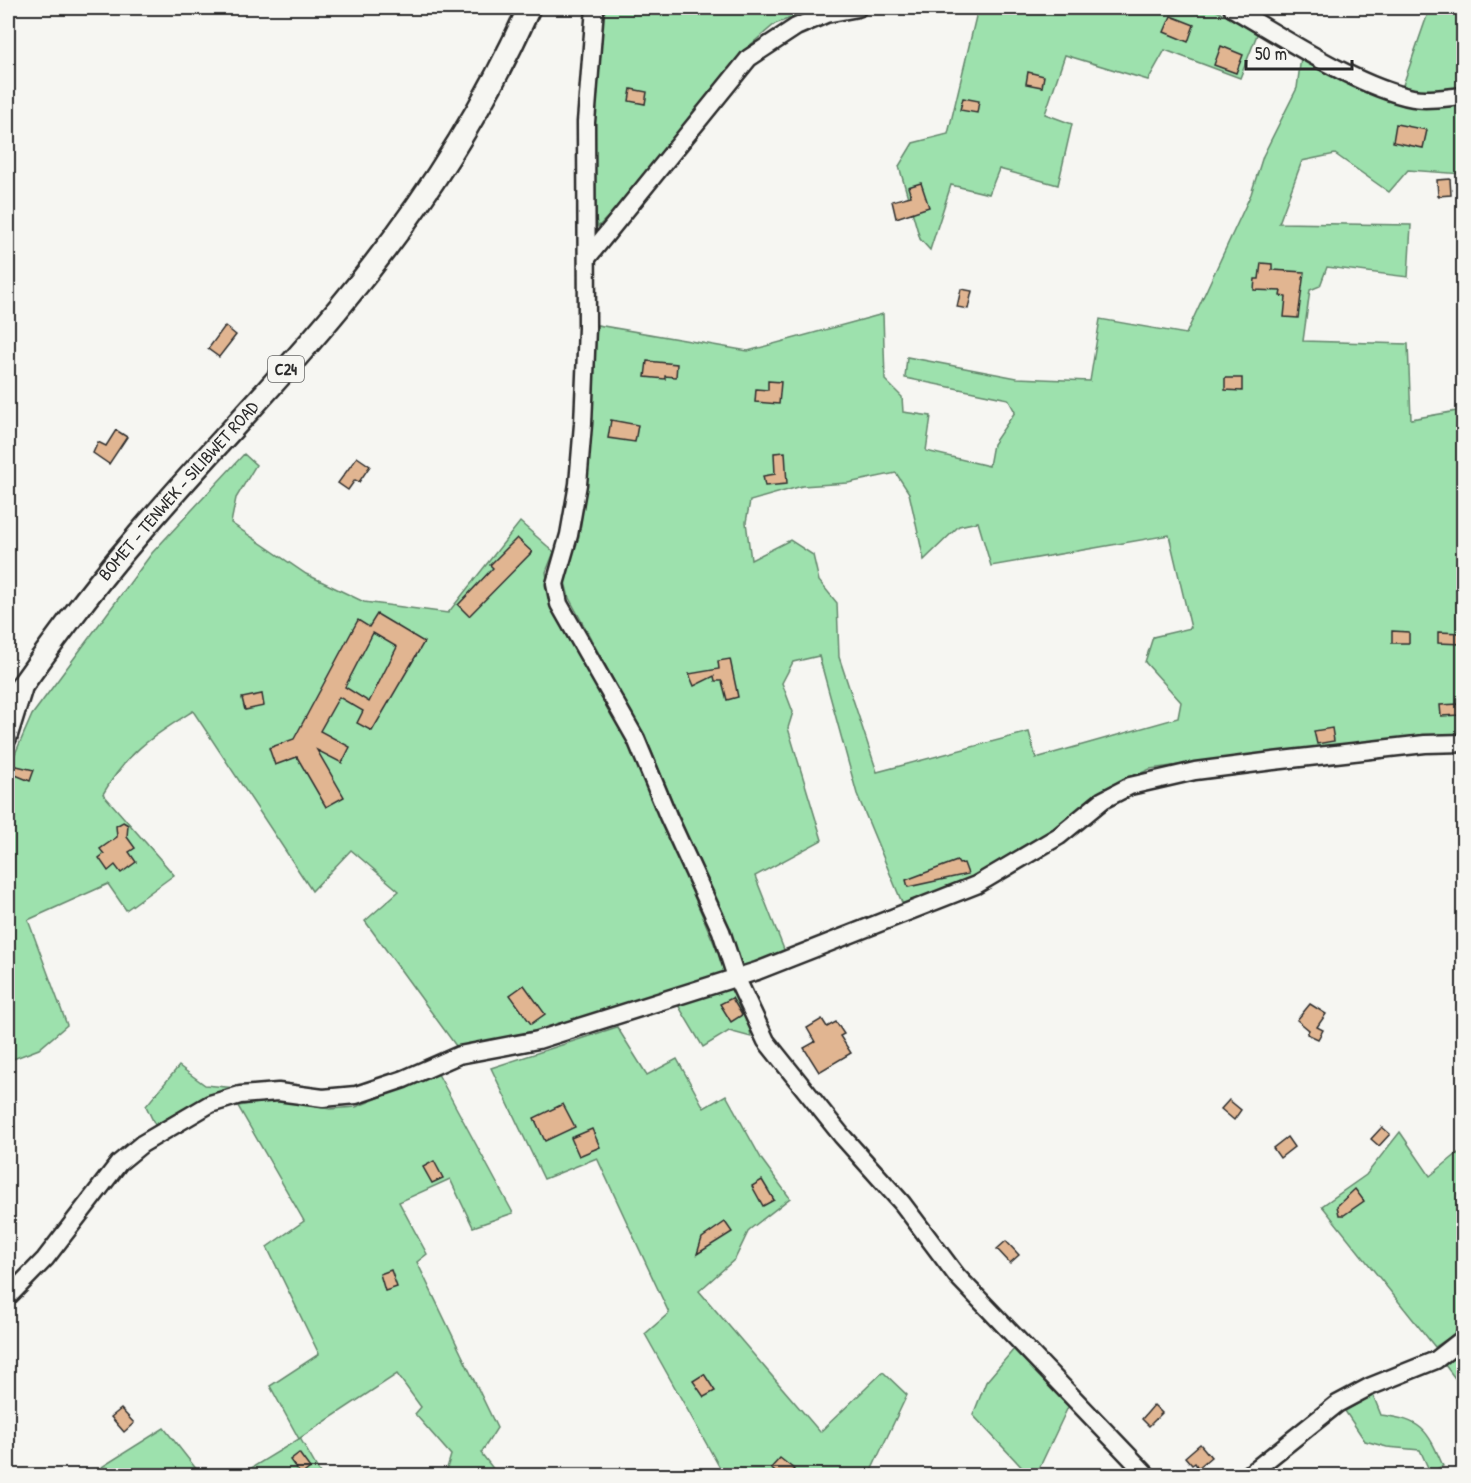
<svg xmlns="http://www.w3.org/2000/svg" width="1471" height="1483" font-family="'Patrick Hand',sans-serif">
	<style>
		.green { fill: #9de1ad; stroke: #64866c; stroke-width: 1.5; fill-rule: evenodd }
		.building { fill: #e1b591; stroke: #2b2b2b; stroke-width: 1.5; fill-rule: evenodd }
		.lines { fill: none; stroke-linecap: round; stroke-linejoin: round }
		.minor-casing { stroke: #2b2b2b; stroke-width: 21 }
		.major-casing { stroke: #2b2b2b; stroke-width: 26 }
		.minor { stroke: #f6f6f2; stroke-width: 16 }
		.major { stroke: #f6f6f2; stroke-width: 21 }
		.labels { text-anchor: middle; stroke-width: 4.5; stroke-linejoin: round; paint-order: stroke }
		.shield { fill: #f6f6f2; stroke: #686867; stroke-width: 1.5 }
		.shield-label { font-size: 16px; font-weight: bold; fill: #2b2b2b }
		.street-label { font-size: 18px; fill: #2b2b2b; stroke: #f6f6f2 }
	</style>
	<rect width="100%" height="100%" fill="#f6f6f2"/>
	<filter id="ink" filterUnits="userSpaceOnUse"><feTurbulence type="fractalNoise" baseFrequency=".0167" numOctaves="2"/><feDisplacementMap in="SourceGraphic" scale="12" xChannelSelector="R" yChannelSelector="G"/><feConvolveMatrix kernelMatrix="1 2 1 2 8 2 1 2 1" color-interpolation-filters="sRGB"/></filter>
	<g filter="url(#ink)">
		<!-- green -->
		<g class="green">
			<path d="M600,8h217l-42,16 -33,28 -115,145 -29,30 -5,-19v-107z"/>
			<path d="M978,8h233l47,24 -18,46 -75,-28 -17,30 -83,-25 -20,59 27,10 -14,61 -59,-16 -10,25 -38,-9 -21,65 -10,-11 -21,-73 14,-23 35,-9z"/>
			<path d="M1453,12l10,2v76l-40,2 -21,-4 26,-75z"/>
			<path d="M1301,57l92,43 70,2v72l-55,-4 -19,22 -54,-38 -33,7 -23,62 132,2 -3,52 -81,-10 -7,19 -10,4 -7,51 105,3 3,75 52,-9v327l-186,15 -127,17 -48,22 -47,39 -84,48 -68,27 -46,-111 -38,-138 -26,6 -11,21 11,29 -5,16 34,112 -67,36 30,76 -43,15 -91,-217 -82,-152 -5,-20 20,-79 13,-174 151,26 135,-37 2,66 17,17 1,15 28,4 -5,35 63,15 4,-22 22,-32 -7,-13 -103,-21 2,-21 110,21 73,3 10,-62 86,15 65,-140 12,-38 34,-68zM896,473l13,20 15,67 35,-34 19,-4 13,44 178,-31 22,93 -38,9 -8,25 36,40 -3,16 -142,40 -7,-26 -152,40 -38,-115 -2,-54 -18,-22 -6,-26 -23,-15 -39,20 -5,-38 4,-21 52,-15 46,-3z"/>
			<path d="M244,454l12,11 -20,33 -5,25 75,51 58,28 84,11 72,-91 34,30 -8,20 5,30 77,138 99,234 -177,59 -94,13 -91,-125 34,-30 -48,-41 -39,41 -119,-180c-41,26 -65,40 -90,83l71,81 -48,35 -18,-26 -80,36 39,105 -28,24 -31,12v-291l24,-55 120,-162z"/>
			<path d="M732,987l16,31 3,19 -22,-6 -26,16 -25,-42z"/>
			<path d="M617,1027l30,48 30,-16 27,49 22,-13 36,65 28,38 -41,32 -14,29 -36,32 121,141 63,-60 24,23 -38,80h-145l-79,-141 24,-21 -72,-155 -53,21 -53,-111z"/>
			<path d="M179,1066l26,19 32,3 -41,14 -41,23 -9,-19z"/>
			<path d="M438,1074l75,139 -40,14 -23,-48 -51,23 28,52 -10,8 80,166 -16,25 17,22h-53l6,-20 -36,-41 6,-7 -24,-33 -97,64 21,37h-81l59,-36 -29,-53 49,-32 -52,-107 37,-26 -66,-115 41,-6 51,9 26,-2z"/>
			<path d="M1400,1132l30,44 33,-27v179l-28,19 -113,-141 44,-31z"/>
			<path d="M1014,1349l55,56 -33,70h-7l-56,-60 13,-33z"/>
			<path d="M1463,1350v39l-18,-24z"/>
			<path d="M1373,1395l8,20c41,5 46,14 62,51l-13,6 -10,-22 -33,-3 -22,-6 -20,-30z"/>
			<path d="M164,1428l37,47h-112z"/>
		</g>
		<!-- building -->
		<g class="building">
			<path d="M1171,16l23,9 -6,17 -24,-10z"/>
			<path d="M1221,46l22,9 -7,18 -22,-8z"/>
			<path d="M1028,72l16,4 -2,11 -16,-3z"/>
			<path d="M631,89l16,3 -2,12 -16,-3z"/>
			<path d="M963,98l16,3 -2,12 -17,-3z"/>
			<path d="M1396,124l31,6 -4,18 -30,-6z"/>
			<path d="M1450,179l1,16 -13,1 -1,-16z"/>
			<path d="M921,183l8,24 -33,11 -4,-17 19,-5 -3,-9z"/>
			<path d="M1261,263l11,1v6l32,2 -6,46 -14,-1 2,-20 -6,-1 1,-5 -27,-1 1,-11h4z"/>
			<path d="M961,289l11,2 -4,18 -11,-2z"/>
			<path d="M225,326l11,9 -17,22 -11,-8z"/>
			<path d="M647,361l30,3 -1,13 -11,-1v3l-20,-2z"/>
			<path d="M1225,378h17v13l-17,-1z"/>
			<path d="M768,381l13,1 -2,22 -24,-2 1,-13 12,1z"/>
			<path d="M611,420l27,5 -3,17 -27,-4z"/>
			<path d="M116,430l11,7 -18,27 -16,-11 5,-11 8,4z"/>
			<path d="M785,452l2,32 -22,2 -2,-10 12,-2 -1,-21z"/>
			<path d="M357,457l13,9 -11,16 -4,-2 -7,10 -10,-7z"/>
			<path d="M517,538l15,14 -63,64 -11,-11 35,-37 -3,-3z"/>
			<path d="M377,614l47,28 -52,89 -15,-8 6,-12 -24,-14 -19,34 30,16 -8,16 -25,-13 27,47 -18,10 -29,-50 -22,8 -6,-17 25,-9 64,-119 11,7zM373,633l24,14 -28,55 -24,-15z"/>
			<path d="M1392,631l17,1v11h-17z"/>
			<path d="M1438,632l24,1v11l-24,-1z"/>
			<path d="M730,659l8,38 -11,3 -5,-19h-7l-1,-5 -20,10 -5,-12 30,-5 -1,-8z"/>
			<path d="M262,694l2,12 -19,4 -3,-12z"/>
			<path d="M1459,704l1,11 -19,1 -1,-11z"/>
			<path d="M1332,728l2,13 -17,3 -3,-13z"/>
			<path d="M8,764l26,6 -4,11 -22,-9z"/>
			<path d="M123,822l5,3 -1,12 8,11 -6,4 7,10 -15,11 -6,-8 -7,6 -9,-13 5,-4 -4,-5 17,-12 -1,-11z"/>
			<path d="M957,861l2,3 5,-1 4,11 -60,13 -2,-7z"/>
			<path d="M524,985l21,29 -14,10 -21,-29z"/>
			<path d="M732,998l10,17 -11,7 -11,-18z"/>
			<path d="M1310,1004l16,10 -9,13 6,3 -5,9 -11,-5 2,-4 -12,-10z"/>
			<path d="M822,1019l5,8 9,-5 8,12 -4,2 11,17 -32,19 -15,-24 11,-6 -8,-14z"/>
			<path d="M1229,1100l12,10 -7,10 -13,-11z"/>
			<path d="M563,1104l12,23 -30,14 -11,-23z"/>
			<path d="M1382,1127l8,7 -11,12 -8,-7z"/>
			<path d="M592,1129l8,18 -21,9 -8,-18z"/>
			<path d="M1287,1137l7,10 -14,11 -7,-10z"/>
			<path d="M434,1161l9,17 -11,5 -9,-16z"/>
			<path d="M762,1180l12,20 -11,6 -11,-20z"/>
			<path d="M1355,1189l9,12 -20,14h-5l-2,-9z"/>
			<path d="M725,1222l7,10 -35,22 5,-16z"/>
			<path d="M1006,1241l13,14 -9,8 -13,-14z"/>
			<path d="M391,1270l6,17 -12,4 -5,-17z"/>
			<path d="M704,1374l11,17 -11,6 -11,-16z"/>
			<path d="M1154,1405l8,8 -13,13 -7,-7z"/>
			<path d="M121,1409l13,14 -10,9 -13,-15z"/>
			<path d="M1200,1444l11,13 -13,11 -3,-5 -3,2 -7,-8z"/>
			<path d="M299,1453l11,15 -9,7 -11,-15z"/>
			<path d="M780,1458l14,11 -6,7h-9l-8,-8z"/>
		</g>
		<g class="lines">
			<defs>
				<g id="minor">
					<path d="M595,8l-9,114 1,206 -4,96 -5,60 -9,51 -14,49 4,20 77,135 32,77 53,115 15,46 30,64 76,95 60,67 55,73 191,200"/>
					<path d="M1232,8c51,29 125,79 181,90 15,3 35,-1 51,-2"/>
					<path d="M588,257l161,-199 47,-31 30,-13 32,-6"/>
					<path d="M8,738l15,-48"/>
					<path d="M8,1297l37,-38 74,-96 23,-19 68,-40 30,-9 38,-3 45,6 33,-3 48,-16 55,-24 79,-15 219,-69 219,-86 83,-49 44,-36 27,-14 65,-15 78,-10 152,-17 39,-1"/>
					<path d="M1247,1476l90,-72 32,-17 67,-27 28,-22"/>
				</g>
				<g id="major">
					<path id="s1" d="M8,705c40,-56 81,-113 126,-165 66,-79 139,-152 204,-231 76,-91 143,-193 191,-301"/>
				</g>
			</defs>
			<!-- minor casing -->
			<use href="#minor" class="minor-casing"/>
			<!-- major casing -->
			<use href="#major" class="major-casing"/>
			<!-- minor -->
			<use href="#minor" class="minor"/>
			<!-- major -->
			<use href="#major" class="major"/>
		</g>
	</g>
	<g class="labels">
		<!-- shield labels -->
		<rect class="shield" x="268" y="356" width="36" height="26" rx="4.5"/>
		<g class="shield-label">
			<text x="286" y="375">C24</text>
		</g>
		<!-- street labels -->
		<g class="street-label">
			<text dy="6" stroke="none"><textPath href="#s1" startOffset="274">BOMET - TENWEK - SILIBWET ROAD</textPath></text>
		</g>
	</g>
	<!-- margin -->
	<rect width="1471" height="1483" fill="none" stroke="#f6f6f2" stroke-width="30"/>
	<rect x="15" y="15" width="1441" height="1453" fill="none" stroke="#2b2b2b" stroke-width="2" filter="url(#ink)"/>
	<!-- scale -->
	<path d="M1246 60v9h106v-9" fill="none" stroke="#2b2b2b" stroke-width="3"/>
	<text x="1255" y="60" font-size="18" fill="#2b2b2b" stroke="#f6f6f2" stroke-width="4.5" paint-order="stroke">50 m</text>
</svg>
